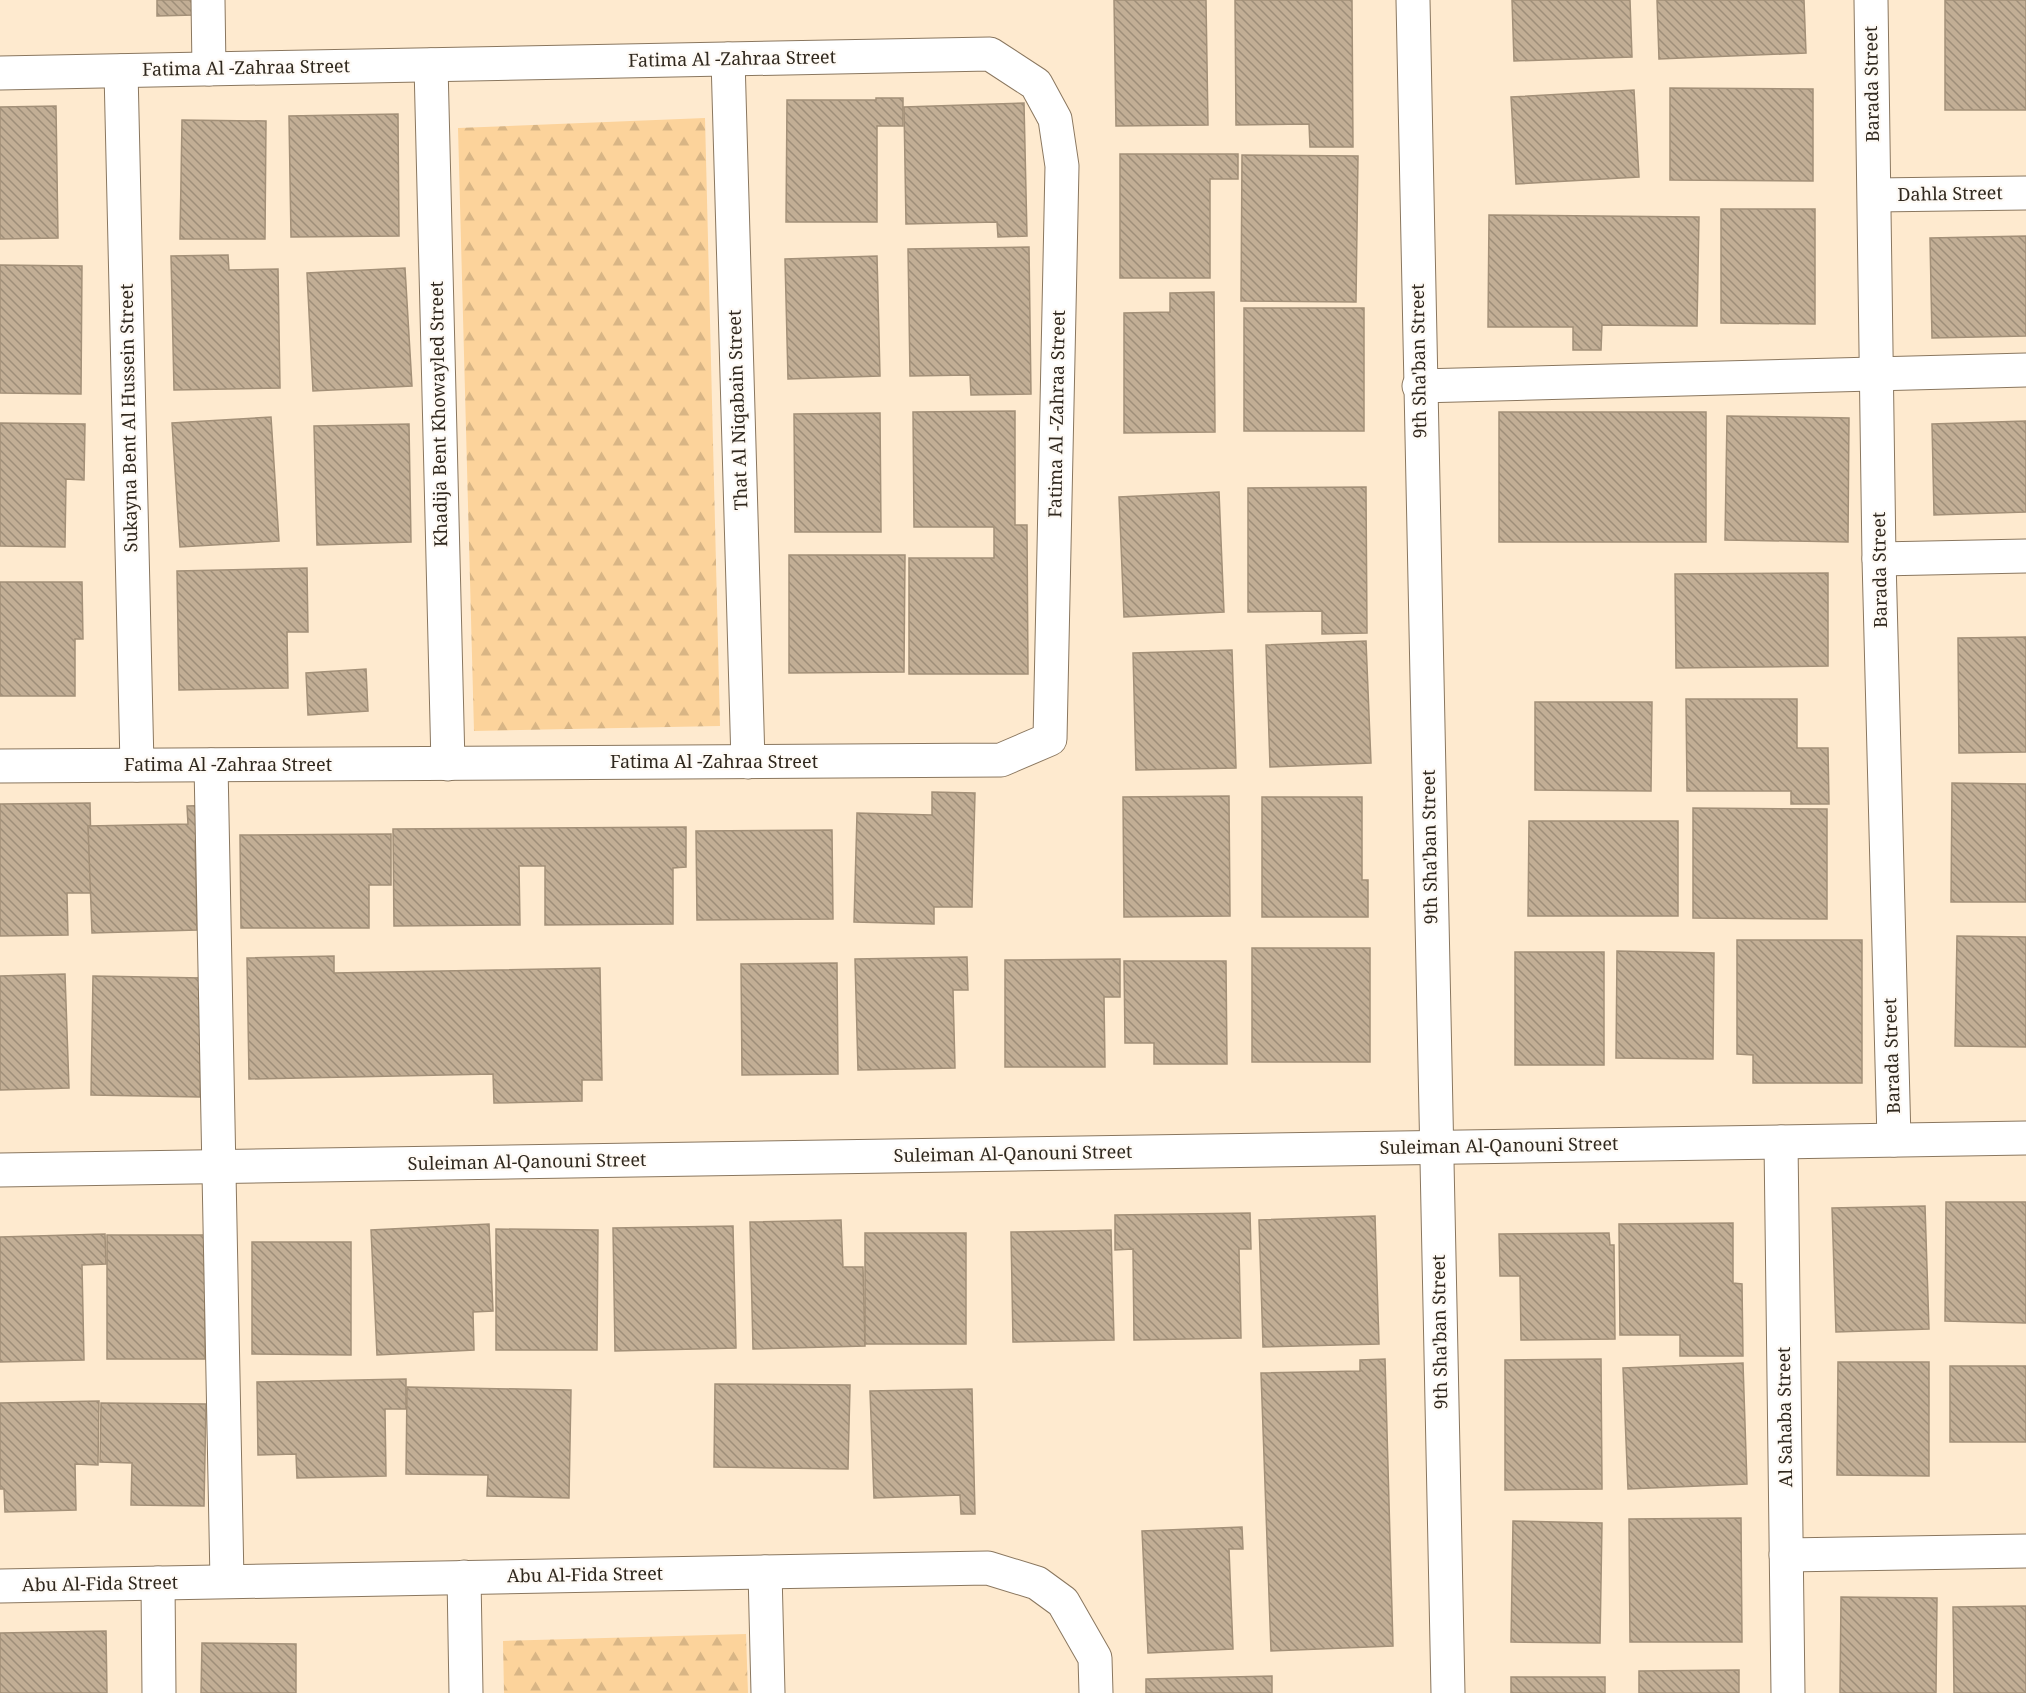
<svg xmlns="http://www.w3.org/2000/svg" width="2026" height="1693" font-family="'Noto Serif',serif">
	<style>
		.forest { fill: url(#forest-firs) }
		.building { fill: url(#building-back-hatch); stroke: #a39078; stroke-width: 1.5 }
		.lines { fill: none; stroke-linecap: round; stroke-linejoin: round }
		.minor-casing { stroke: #8a775f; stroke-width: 35 }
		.tertiary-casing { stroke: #8a775f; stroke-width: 35 }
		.minor { stroke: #fff; stroke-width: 33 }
		.tertiary { stroke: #fff; stroke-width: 33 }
		.labels { text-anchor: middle; stroke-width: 4.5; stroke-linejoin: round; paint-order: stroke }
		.street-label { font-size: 18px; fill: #30281e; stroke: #fefaf5 }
	</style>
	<defs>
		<pattern id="forest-firs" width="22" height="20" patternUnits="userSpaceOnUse" patternTransform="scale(1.5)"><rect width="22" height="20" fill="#fcd39b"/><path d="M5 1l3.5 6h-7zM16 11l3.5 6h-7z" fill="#d8b585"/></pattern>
		<pattern id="building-back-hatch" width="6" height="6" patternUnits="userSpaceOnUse" patternTransform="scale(1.5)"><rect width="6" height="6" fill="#c2ae95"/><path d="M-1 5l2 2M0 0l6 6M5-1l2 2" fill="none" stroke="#9e8e79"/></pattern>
	</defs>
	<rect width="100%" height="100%" fill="#feeacf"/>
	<!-- forest -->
	<g class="forest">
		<path d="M705,118l15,608 -246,5 -16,-603z"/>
		<path d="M746,1634l2,59h-244l-1,-52z"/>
	</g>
	<!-- building -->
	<g class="building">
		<path d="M157,0h36l1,15 -37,1z"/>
		<path d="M1114,0h92l2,125 -92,1z"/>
		<path d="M1235,0h117l1,147h-43l-1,-23 -73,1z"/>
		<path d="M1512,0h118l2,57 -118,4z"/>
		<path d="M1657,0h147l2,53 -147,6z"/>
		<rect x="1945" y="0" width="81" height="110"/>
		<path d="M1670,88l143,1v92l-143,-1z"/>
		<path d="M1634,90l5,87 -123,7 -5,-87z"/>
		<path d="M876,98h27v28h-26v96h-91l1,-122h89z"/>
		<path d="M1024,103l3,133 -29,1 -1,-15 -91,2 -2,-117z"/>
		<path d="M56,106l2,132 -58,1v-132z"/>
		<path d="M398,114l1,122 -108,1 -2,-121z"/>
		<path d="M182,120l84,1 -1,118h-85z"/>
		<path d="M1120,154h118v25h-28v99h-90z"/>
		<path d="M1242,155l116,1 -2,146 -115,-1z"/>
		<path d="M1721,209h94v115l-94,-1z"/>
		<path d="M1489,215l210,2 -2,109 -95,-1 -1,25h-28v-23h-85z"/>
		<path d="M2026,236v100l-94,2 -2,-100z"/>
		<path d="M1029,247l2,147 -60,1 -1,-20 -60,1 -2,-127z"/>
		<path d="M228,255l1,15 49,-1 2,119 -106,2 -3,-134z"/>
		<path d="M877,256l3,120 -92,3 -3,-120z"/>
		<path d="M0,265l82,1 -1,128 -81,-1z"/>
		<path d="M405,268l7,118 -99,5 -6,-118z"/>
		<path d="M1214,292l1,140 -91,1v-120l46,-1v-19z"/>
		<rect x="1244" y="308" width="120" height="123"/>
		<path d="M1015,411v114h12l1,149h-119v-116h85v-31h-80l-1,-115z"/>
		<rect x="1499" y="412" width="207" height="130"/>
		<path d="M880,413l1,119h-86l-1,-118z"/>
		<path d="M1727,416l122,2 -1,124 -123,-2z"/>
		<path d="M271,417l8,124 -99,6 -8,-124z"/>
		<path d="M2026,421v91l-92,3 -2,-91z"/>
		<path d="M0,423l85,1 -1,56 -18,-1 -1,68 -65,-1z"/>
		<path d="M409,424l2,118 -94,3 -3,-119z"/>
		<path d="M1366,487l1,146 -45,1v-23l-74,1v-124z"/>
		<path d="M1219,492l5,120 -100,5 -5,-120z"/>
		<path d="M789,555h116l-1,117 -115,1z"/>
		<path d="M307,568l1,64h-21l1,56 -109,2 -2,-119z"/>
		<path d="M1828,573v93l-152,2 -1,-94z"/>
		<path d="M0,582h82l1,57h-8v57h-75z"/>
		<path d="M2026,637v115l-67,1 -1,-115z"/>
		<path d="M1366,641l5,122 -101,4 -4,-122z"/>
		<path d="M1232,650l4,118 -100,2 -3,-117z"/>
		<path d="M366,669l2,42 -60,4 -2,-42z"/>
		<path d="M1686,699h111v49h31l1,56h-38v-13h-104z"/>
		<path d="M1535,702h117l-1,89 -116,-1z"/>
		<path d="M1952,783l74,1v118h-75z"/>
		<path d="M932,792l43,1 -3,114h-38v17l-80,-2 3,-109 75,2z"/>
		<path d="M1229,796l1,120 -106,1 -1,-120z"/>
		<path d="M1262,797h100v83h6v37h-106z"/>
		<path d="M90,803l2,90h-25l1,42 -68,1v-132z"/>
		<path d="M219,805l1,35 -25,1 2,89 -105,3 -4,-107 100,-2 -1,-18z"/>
		<path d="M1693,808l134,1v110l-134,-1z"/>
		<path d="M1529,821h149v95h-150z"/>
		<path d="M686,827v40l-13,1v56l-128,1v-59h-26l1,59 -126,1 -1,-97z"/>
		<path d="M832,830l1,89 -136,1 -1,-89z"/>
		<path d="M391,834v51h-22v43h-128l-1,-93z"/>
		<path d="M1957,936l69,1v110l-71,-1z"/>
		<path d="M1737,940h125v143h-109v-28l-16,-1z"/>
		<rect x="1252" y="948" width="118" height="114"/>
		<path d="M1617,951l97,2 -1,106 -97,-1z"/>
		<rect x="1515" y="952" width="89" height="113"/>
		<path d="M334,956v17l266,-5 2,112h-20v21l-88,2 -1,-29 -244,5 -2,-121z"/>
		<path d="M967,957l1,33h-15l2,78 -97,2 -3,-111z"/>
		<path d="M1120,959v38h-16l1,70h-100v-107z"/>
		<path d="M1124,961h102l1,103h-73v-21h-29z"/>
		<path d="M837,963l1,111 -96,1 -1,-111z"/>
		<path d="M65,974l4,114 -69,2v-114z"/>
		<path d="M93,976l109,2 -2,119 -109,-2z"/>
		<path d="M1946,1202h80v121l-81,-2z"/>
		<path d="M1925,1206l4,123 -93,3 -4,-124z"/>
		<path d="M1250,1213l1,36h-12l2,89 -107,2 -1,-91 -18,1v-35z"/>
		<path d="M1375,1216l4,128 -116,3 -4,-127z"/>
		<path d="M841,1220l2,47h20l2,79 -112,3 -3,-127z"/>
		<path d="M1733,1223v60l9,1 1,72h-63v-21h-60l-1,-111z"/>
		<path d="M489,1224l4,87 -20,1 1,38 -97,5 -6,-125z"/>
		<path d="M733,1226l3,122 -121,3 -2,-123z"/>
		<path d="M496,1229l102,1 -1,120h-101z"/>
		<path d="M1111,1230l3,110 -101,2 -2,-110z"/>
		<rect x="865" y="1233" width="101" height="111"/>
		<path d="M1609,1233l1,12h4l1,94 -94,1 -1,-64h-20l-1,-42z"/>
		<path d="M105,1234l1,30 -24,1 2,95 -84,2v-125z"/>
		<rect x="107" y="1235" width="98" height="124"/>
		<path d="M252,1242h99v113l-99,-1z"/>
		<path d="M1385,1359l8,287 -122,5 -10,-278 99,-2v-11z"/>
		<path d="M1601,1359l1,130 -97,1v-130z"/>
		<path d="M1838,1362h91v114l-92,-1z"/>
		<path d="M1743,1363l4,121 -119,5 -5,-121z"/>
		<rect x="1950" y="1366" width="76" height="76"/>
		<path d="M406,1379v30h-21l1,67 -89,2 -1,-24 -38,1 -1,-73z"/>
		<path d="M715,1384l135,1 -2,84 -134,-2z"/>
		<path d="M407,1387l164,3 -2,108 -82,-2 1,-21 -82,-1z"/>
		<path d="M972,1389l3,125h-14l-1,-19 -86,3 -4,-107z"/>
		<path d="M99,1401l-1,64 -23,-1 1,46 -71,2 -1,-23h-4v-86z"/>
		<path d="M101,1403l105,1 -2,102 -73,-1 1,-42 -32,-1z"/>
		<path d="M1741,1518l1,124h-112l-1,-123z"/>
		<path d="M1513,1521l89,2 -2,120 -89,-1z"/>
		<path d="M1242,1527l1,22h-14l4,100 -85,4 -6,-122z"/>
		<path d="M1841,1597l96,1 -1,95h-96z"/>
		<path d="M2026,1606v87h-72l-1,-86z"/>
		<path d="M106,1631l1,62h-107v-60z"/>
		<path d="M202,1643l94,1v49h-95z"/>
		<path d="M1739,1670v23h-100v-22z"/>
		<path d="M1272,1676v17h-126v-14z"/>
		<rect x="1511" y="1677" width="94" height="16"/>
	</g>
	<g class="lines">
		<defs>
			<g id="minor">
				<path d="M208,0l1,69"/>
				<path d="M1871,0l8,559 15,581"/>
				<path d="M728,59l20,703"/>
				<path d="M431,65l17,699"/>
				<path d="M121,71l16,694"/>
				<path d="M0,73l990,-19 46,30 19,35 7,47 -12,573 -49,21 -1001,6"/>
				<path d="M1875,195l151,-2"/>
				<path d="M1419,386l607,-16"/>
				<path d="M1879,559l147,-3"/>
				<path d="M211,765l16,816"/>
				<path d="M1781,1142l7,551"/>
				<path d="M1786,1555l240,-4"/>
				<path d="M765,1572l3,121"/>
				<path d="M464,1577l2,116"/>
				<path d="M158,1583l1,110"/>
				<path d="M0,1586l988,-18 49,15 26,19 32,56 1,35"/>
			</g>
			<g id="tertiary">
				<path d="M1413,0l35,1693"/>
				<path d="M0,1170l2026,-32"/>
			</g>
		</defs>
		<!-- minor casing -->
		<use href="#minor" class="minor-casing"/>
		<!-- tertiary casing -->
		<use href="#tertiary" class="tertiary-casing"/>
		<!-- minor -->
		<use href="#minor" class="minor"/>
		<!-- tertiary -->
		<use href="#tertiary" class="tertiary"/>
	</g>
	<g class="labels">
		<!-- street labels -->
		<g class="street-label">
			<text transform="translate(732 59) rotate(-1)" y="6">Fatima Al -Zahraa Street</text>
			<text transform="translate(246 68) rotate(-1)" y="6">Fatima Al -Zahraa Street</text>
			<text transform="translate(1872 84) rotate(-91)" y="6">Barada Street</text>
			<text transform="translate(1950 194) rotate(-1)" y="6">Dahla Street</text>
			<text transform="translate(1419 361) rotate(-91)" y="6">9th Sha'ban Street</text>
			<text transform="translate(738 410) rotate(-92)" y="6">That Al Niqabain Street</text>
			<text transform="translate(439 414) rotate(-91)" y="6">Khadija Bent Khowayled Street</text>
			<text transform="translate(1057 414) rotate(-89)" y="6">Fatima Al -Zahraa Street</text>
			<text transform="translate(129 418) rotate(-91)" y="6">Sukayna Bent Al Hussein Street</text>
			<text transform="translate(1880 570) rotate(-91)" y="6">Barada Street</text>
			<text x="714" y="768">Fatima Al -Zahraa Street</text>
			<text x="228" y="771">Fatima Al -Zahraa Street</text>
			<text transform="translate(1430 847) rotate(-91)" y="6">9th Sha'ban Street</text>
			<text transform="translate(1892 1056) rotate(-92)" y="6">Barada Street</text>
			<text transform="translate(1499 1146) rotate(-1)" y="6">Suleiman Al-Qanouni Street</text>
			<text transform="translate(1013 1154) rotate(-1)" y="6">Suleiman Al-Qanouni Street</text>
			<text transform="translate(527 1162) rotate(-1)" y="6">Suleiman Al-Qanouni Street</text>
			<text transform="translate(1440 1332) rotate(-91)" y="6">9th Sha'ban Street</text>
			<text transform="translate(1785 1417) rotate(-91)" y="6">Al Sahaba Street</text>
			<text transform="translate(585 1575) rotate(-1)" y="6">Abu Al-Fida Street</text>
			<text transform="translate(100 1584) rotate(-1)" y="6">Abu Al-Fida Street</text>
		</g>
	</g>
</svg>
